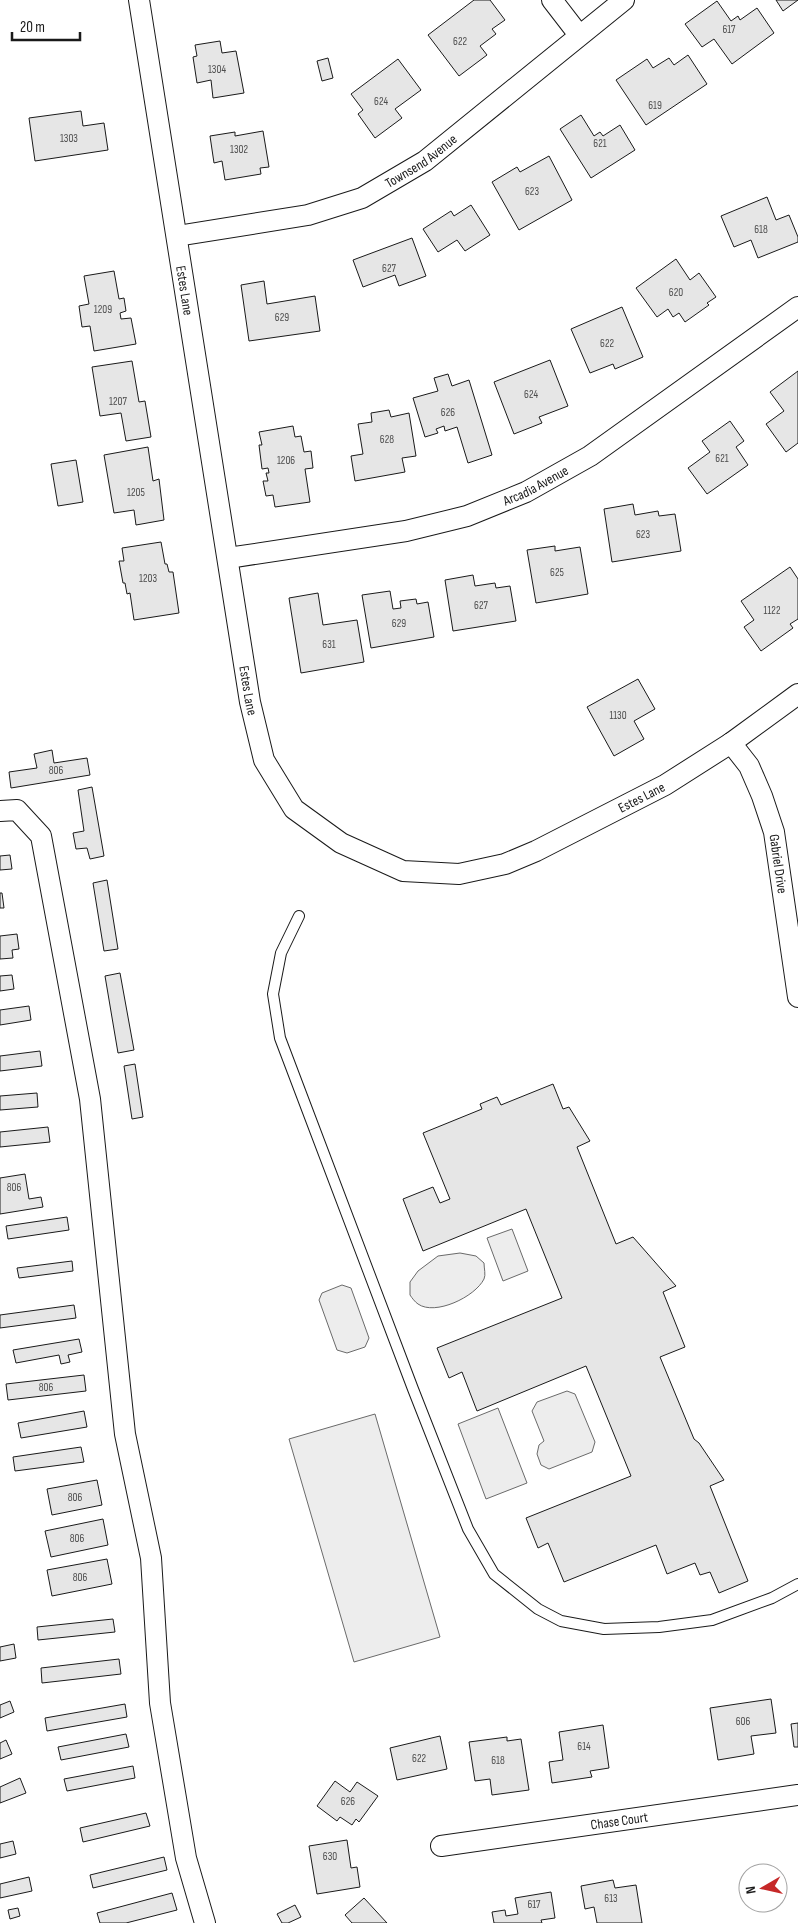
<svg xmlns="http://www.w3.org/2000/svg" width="798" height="1923" font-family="'Sofia Sans Condensed',sans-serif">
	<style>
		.green { fill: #ededed; stroke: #6a6a6a }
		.building { fill: #e6e6e6; stroke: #1a1a1a }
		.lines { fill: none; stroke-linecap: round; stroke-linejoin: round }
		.lane-casing { stroke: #1a1a1a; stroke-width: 12 }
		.street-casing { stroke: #1a1a1a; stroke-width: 22 }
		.lane { stroke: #fff; stroke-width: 10 }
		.street { stroke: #fff; stroke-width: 20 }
		.labels { text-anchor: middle; stroke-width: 4; stroke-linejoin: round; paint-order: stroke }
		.number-label { font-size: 11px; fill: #4d4d4d }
		.street-label { font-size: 14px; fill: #1a1a1a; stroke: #fff }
	</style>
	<rect width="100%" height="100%" fill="#fff"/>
	<!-- green -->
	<g class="green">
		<path d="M512,1229l16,42 -25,10 -16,-43z"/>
		<path d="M460,1253l16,3 8,7c0,5 2,12 0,16 -9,18 -49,37 -66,25 -3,-2 -6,-6 -8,-9v-13l8,-11 20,-15z"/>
		<path d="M342,1285l9,3 18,50 -4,9 -18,6 -10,-3 -18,-50 3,-7z"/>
		<path d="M567,1391l8,3 20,48 -3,10 -43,17 -8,-4 -4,-11 2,-9 5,-4 -12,-30 5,-9z"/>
		<path d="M498,1408l29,75 -41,16 -28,-75z"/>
		<path d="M375,1414l65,223 -86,25 -65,-223z"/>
	</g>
	<!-- building -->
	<g class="building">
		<path d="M474,0h16l15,20 -13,9 4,5 -16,12 7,9 -28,21 -31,-41z"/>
		<path d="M776,0h22l-15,11z"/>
		<path d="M717,1l14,20 7,-5 2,4 17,-12 17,25 -42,31 -18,-25 -12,8 -17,-23z"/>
		<path d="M220,41l2,12 14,-2 8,42 -31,5 -2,-18 -14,3 -4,-26 4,-1 -2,-11z"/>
		<path d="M688,55l19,29 -61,41 -30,-45 31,-21 6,9 16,-10 5,7z"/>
		<path d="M328,58l5,20 -11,3 -5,-20z"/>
		<path d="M398,59l23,31 -26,19 7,9 -27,20 -17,-24 5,-4 -12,-16z"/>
		<path d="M81,111l2,15 21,-3 4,27 -73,11 -6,-43z"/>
		<path d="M581,115l13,21 6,-4 3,4 17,-11 15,25 -44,28 -31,-49z"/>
		<path d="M263,131l6,36 -9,1 1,6 -36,6 -3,-19 -8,2 -4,-27 25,-4v4z"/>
		<path d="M549,156l23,44 -53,30 -27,-48 25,-15 3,5z"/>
		<path d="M767,197l9,23 13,-5 9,22v5l-40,16 -7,-18 -17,7 -13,-31z"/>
		<path d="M471,205l19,30 -25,16 -8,-11 -19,12 -15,-23 28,-18 3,5z"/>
		<path d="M412,238l14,38 -27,10 -4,-11 -32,12 -10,-27z"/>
		<path d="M676,259l14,21 9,-7 17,24 -9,6 2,2 -24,17 -6,-9 -6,4 -5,-8 -11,8 -21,-29z"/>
		<path d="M114,271l5,28 5,-1 2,13 -6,2 1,6 10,-1 5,26 -42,7 -4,-25 -8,1 -3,-21 10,-2 -5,-28z"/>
		<path d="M264,281l3,23 48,-8 5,35 -71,10 -8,-56z"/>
		<path d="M622,307l21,50 -28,12 -2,-5 -23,9 -19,-44z"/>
		<path d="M550,360l18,46 -29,11 3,6 -28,11 -20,-52z"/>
		<path d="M132,361l7,41 6,-1 6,36 -25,4 -5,-28 -21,3 -8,-49z"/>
		<path d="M798,371v72l-12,9 -20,-28 18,-13 -14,-19z"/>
		<path d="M448,374l4,12 17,-6 23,75 -24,8 -11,-36 -12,4 -1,-5 -8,3 2,4 -13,4 -12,-39 25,-7 -4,-13z"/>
		<path d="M389,410l2,7 18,-4 7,43 -14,2 3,14 -50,9 -4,-25 12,-2 -5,-30 14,-2 -1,-9z"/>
		<path d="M730,421l14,20 -8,6 12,18 -41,29 -19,-26 22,-16 -8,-11z"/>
		<path d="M293,426l2,11 6,-1 3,16 7,-1 2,17 -8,1 5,33 -35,5 -2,-12 -7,1 -3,-15h5l-2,-8h3l-1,-5 -6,1 -3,-24h3l-3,-13z"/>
		<path d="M148,447l5,34 6,-2 5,41 -28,5 -2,-15 -20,3 -10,-58z"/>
		<path d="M76,460l7,42 -25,4 -7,-42z"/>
		<path d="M633,504l2,11 23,-4 1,5 16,-2 6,37 -69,11 -8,-53z"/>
		<path d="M161,542l4,22h2l2,8h4l6,41 -45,7 -4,-27 -3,1 -2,-11h-2l-4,-22h5l-2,-13z"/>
		<path d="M555,546v5l25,-4 8,47 -52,9 -9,-53z"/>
		<path d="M790,567l8,12v40l-8,5 3,4 -32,23 -17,-24 10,-7 -13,-19z"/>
		<path d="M473,575l2,11 20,-3 1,5 14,-2 6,35 -63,10 -8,-51z"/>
		<path d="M390,591l3,18 8,-1 -1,-7 16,-2 1,5 11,-2 6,35 -63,11 -9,-53z"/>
		<path d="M318,593l5,32 34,-5 7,42 -63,11 -12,-75z"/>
		<path d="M638,679l17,30 -21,12 10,18 -30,17 -27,-49z"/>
		<path d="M52,750l2,13 33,-5 3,17 -79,13 -2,-16 28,-4 -3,-14z"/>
		<path d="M92,787l12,69 -14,3 -3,-11 -11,1 -3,-16 11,-2 -6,-41z"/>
		<path d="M10,855l2,14 -12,1v-14z"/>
		<path d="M107,880l11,69 -14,2 -11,-68z"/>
		<path d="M0,893h2l2,15h-4z"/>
		<path d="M17,934l2,15 -7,1 1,8 -13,1v-23z"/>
		<path d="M120,973l14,77 -16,3 -13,-77z"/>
		<path d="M12,975l2,14 -14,2v-15z"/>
		<path d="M29,1006l2,14 -31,5v-15z"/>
		<path d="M40,1051l2,15 -42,5v-15z"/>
		<path d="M135,1064l8,53 -11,2 -8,-53z"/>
		<path d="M553,1084l10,25 6,-2 21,34 -13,6 39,97 17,-7 43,49 -13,6 22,55 -25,10 34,82 5,4 25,37 -14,6 38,95 -29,12 -9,-21 -10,3 -5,-12 -28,11 -11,-29 -92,37 -16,-39 -10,5 -12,-30 105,-42 -45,-110 -109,45 -15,-39 -13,6 -12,-30 125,-50 -36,-89 -103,42 -20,-52 30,-12 7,16 10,-4 -27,-66 59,-24 -2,-5 17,-7 4,8z"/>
		<path d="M37,1093l1,14 -38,3v-14z"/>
		<path d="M48,1127l2,15 -50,5v-15z"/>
		<path d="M25,1174l4,25 12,-2 2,10 -43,7v-36z"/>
		<path d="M67,1217l2,13 -61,9 -2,-13z"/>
		<path d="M72,1261l1,10 -54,7 -2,-10z"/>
		<path d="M74,1305l2,13 -76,10v-13z"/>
		<path d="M79,1339l3,13 -14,3 2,7 -9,2 -2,-9 -43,8 -3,-13z"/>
		<path d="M84,1375l2,16 -78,9 -2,-16z"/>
		<path d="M84,1411l3,16 -66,11 -3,-15z"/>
		<path d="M81,1447l3,15 -69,9 -2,-14z"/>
		<path d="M97,1480l5,25 -50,10 -5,-26z"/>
		<path d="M103,1519l5,26 -57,12 -6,-26z"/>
		<path d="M107,1559l5,25 -60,12 -5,-26z"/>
		<path d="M113,1619l2,13 -77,8 -1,-13z"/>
		<path d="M14,1644l2,14 -16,3v-14z"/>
		<path d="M119,1659l2,15 -79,9 -1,-15z"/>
		<path d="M771,1699l5,34 -25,3 3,18 -36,6 -8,-52z"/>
		<path d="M10,1701l4,11 -14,6v-13z"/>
		<path d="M125,1704l2,13 -80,14 -2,-13z"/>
		<path d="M798,1723v24h-4l-3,-23z"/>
		<path d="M603,1725l6,43 -19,3 2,6 -40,6 -3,-21 14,-2 -4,-28z"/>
		<path d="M126,1734l3,13 -68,13 -3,-13z"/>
		<path d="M440,1736l7,33 -50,11 -7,-32z"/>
		<path d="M507,1737v4l14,-2 8,51 -37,5 -2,-16 -15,2 -6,-39z"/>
		<path d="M6,1740l6,14 -12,5v-16z"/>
		<path d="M133,1766l2,12 -68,13 -3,-12z"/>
		<path d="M20,1778l6,15 -26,10v-16z"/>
		<path d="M335,1781l15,11 7,-10 21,14 -19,26 -3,-3 -4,6 -12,-8 -3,4 -20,-15z"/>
		<path d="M146,1813l4,13 -67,16 -3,-14z"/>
		<path d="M347,1840l4,28 6,-1 3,20 -43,7 -8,-48z"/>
		<path d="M13,1841l3,13 -16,4v-14z"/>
		<path d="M164,1857l3,13 -74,18 -3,-13z"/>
		<path d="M29,1877l3,14 -32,7v-14z"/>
		<path d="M613,1880l2,8 21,-3 6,38h-45l-3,-16 -9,2 -4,-23z"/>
		<path d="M551,1892l4,26 -14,2 1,3h-48l-2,-11 13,-2 1,6 12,-2 -3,-16z"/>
		<path d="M172,1893l5,17 -51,13h-26l-3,-10z"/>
		<path d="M364,1898l23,25h-35l-7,-8z"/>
		<path d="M295,1905l6,12 -13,6h-6l-5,-9z"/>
		<path d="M18,1908l2,8 -10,3 -2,-9z"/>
	</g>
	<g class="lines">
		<defs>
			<path id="lane" d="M299,916l-18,37 -8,41 7,44 133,351 55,140 26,45 44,35 23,12 43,8 55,-2 53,-7 60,-22 26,-14"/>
			<g id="street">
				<path id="s1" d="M139,0l111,702 14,58 30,49 47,34 62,28 56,3 46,-10 31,-13 129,-66 66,-42 67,-49"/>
				<path d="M552,0l27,35"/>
				<path id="s2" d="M177,236l131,-21 54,-17 63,-37 199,-161"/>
				<path id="s3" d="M228,558l178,-27 61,-15 59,-24 64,-36 208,-149"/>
				<path id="s4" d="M731,743l18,23 13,30 12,36 24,165"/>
				<path d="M0,811l17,-1 24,26 49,263 35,335 26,124 9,145 26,155 19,65"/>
				<path id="s5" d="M441,1846l357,-51"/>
			</g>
		</defs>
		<!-- lane casing -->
		<use href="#lane" class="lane-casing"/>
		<!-- street casing -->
		<use href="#street" class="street-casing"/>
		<!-- lane -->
		<use href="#lane" class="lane"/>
		<!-- street -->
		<use href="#street" class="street"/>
	</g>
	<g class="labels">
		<!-- number labels -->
		<g class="number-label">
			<text x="729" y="33">617</text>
			<text x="460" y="45">622</text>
			<text x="217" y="73">1304</text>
			<text x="381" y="105">624</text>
			<text x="655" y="109">619</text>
			<text x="69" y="142">1303</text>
			<text x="600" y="147">621</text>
			<text x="239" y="153">1302</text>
			<text x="532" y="195">623</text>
			<text x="761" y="233">618</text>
			<text x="389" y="272">627</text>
			<text x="676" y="296">620</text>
			<text x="103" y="313">1209</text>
			<text x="282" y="321">629</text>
			<text x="607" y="347">622</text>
			<text x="531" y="398">624</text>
			<text x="118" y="405">1207</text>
			<text x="448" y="416">626</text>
			<text x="387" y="443">628</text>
			<text x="722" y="462">621</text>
			<text x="286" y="464">1206</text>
			<text x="136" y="496">1205</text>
			<text x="643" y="538">623</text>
			<text x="557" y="576">625</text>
			<text x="148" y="582">1203</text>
			<text x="481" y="609">627</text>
			<text x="772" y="614">1122</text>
			<text x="399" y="627">629</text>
			<text x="329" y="648">631</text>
			<text x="618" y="719">1130</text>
			<text x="56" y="774">806</text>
			<text x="14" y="1191">806</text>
			<text x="46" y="1391">806</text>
			<text x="75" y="1501">806</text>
			<text x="77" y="1542">806</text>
			<text x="80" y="1581">806</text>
			<text x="743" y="1725">606</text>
			<text x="584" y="1750">614</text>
			<text x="419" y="1762">622</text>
			<text x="498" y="1764">618</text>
			<text x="348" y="1805">626</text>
			<text x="330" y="1860">630</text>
			<text x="611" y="1902">613</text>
			<text x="534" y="1908">617</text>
		</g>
		<!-- street labels -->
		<g class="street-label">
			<text dy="5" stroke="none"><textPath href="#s2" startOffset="259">Townsend Avenue</textPath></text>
			<text dy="5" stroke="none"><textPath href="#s1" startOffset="294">Estes Lane</textPath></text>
			<text dy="5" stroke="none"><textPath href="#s3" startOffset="318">Arcadia Avenue</textPath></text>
			<text dy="5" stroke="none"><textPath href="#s1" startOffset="699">Estes Lane</textPath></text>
			<text dy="5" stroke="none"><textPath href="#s1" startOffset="1209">Estes Lane</textPath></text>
			<text dy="5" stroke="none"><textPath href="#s4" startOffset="132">Gabriel Drive</textPath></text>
			<text dy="5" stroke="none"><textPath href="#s5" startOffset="180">Chase Court</textPath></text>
		</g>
	</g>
	<!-- north arrow -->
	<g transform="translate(763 1888) rotate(261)"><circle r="24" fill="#ffffff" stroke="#a3a3a3"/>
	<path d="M0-4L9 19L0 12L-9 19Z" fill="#c62828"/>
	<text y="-8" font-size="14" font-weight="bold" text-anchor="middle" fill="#1a1a1a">N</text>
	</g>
	<!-- scale -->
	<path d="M12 32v8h68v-8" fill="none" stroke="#1a1a1a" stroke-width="2.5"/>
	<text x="20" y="32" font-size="15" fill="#1a1a1a" stroke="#ffffff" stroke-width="4" paint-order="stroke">20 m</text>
</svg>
